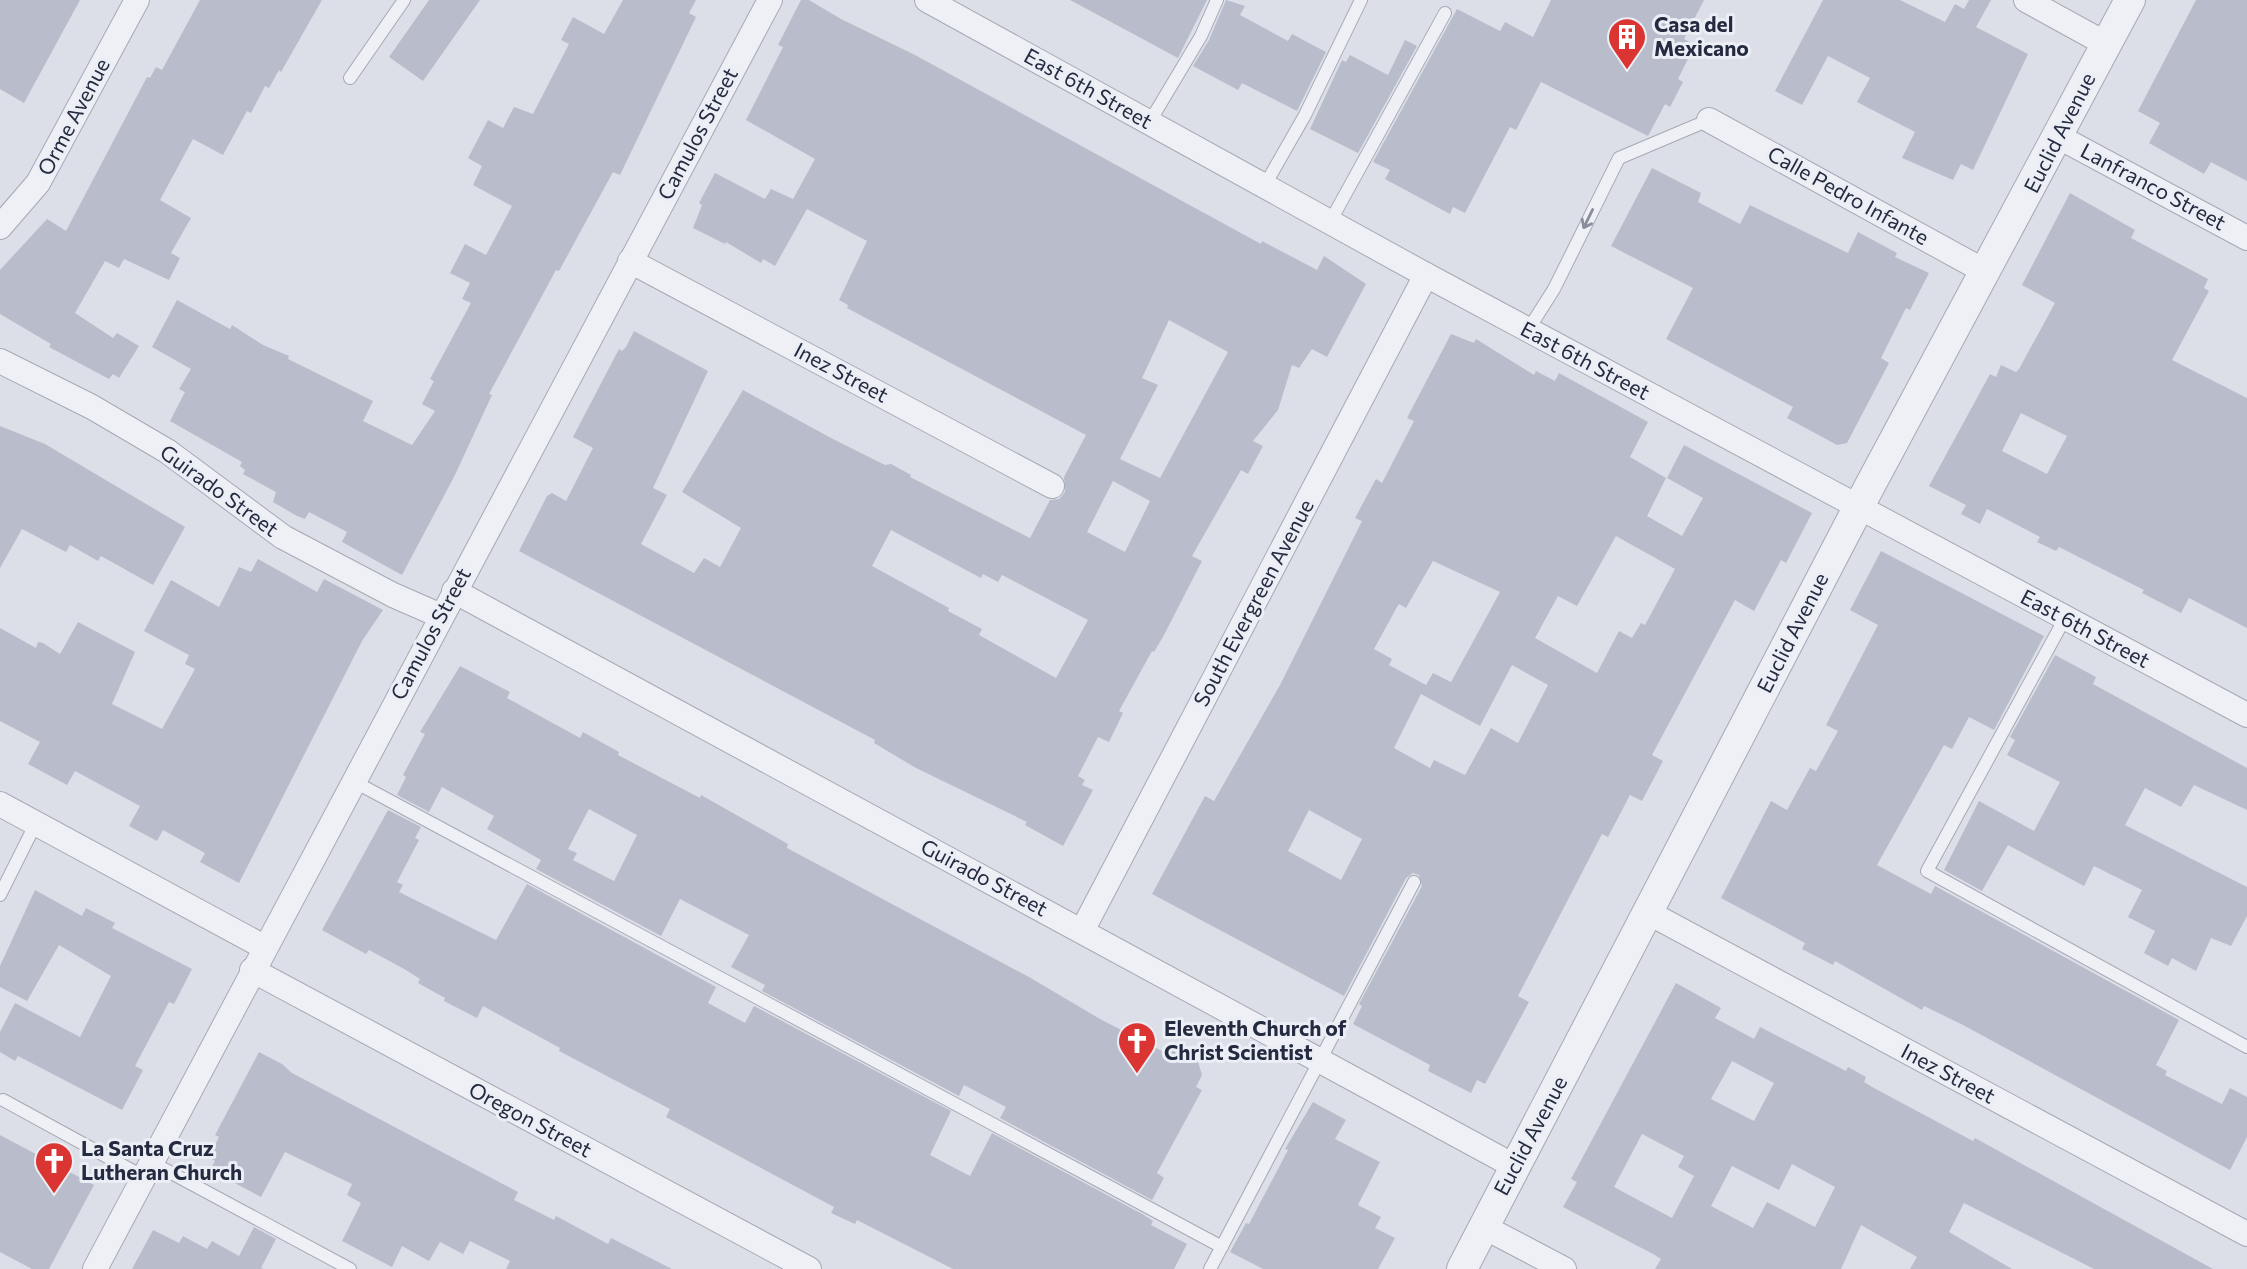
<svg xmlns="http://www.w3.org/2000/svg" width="2247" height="1269" font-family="Commissioner,sans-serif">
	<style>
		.building { fill: #b9bdcb; fill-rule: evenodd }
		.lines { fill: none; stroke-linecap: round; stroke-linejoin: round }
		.service-casing { stroke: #a5a9b5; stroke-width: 14 }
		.minor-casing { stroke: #a5a9b5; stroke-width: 26 }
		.tertiary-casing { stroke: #a5a9b5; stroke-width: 32 }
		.service { stroke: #eff0f6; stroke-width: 12 }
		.minor { stroke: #eff0f6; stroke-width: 24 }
		.tertiary { stroke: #eff0f6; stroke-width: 30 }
		.oneway { stroke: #8a8d9a }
		.labels { text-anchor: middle; stroke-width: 6; stroke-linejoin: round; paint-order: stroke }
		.poi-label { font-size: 21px; font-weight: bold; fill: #242a3f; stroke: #ebeef5; text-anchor: start }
		.street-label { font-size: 21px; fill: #242a3f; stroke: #ebeef5 }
	</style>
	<rect width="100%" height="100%" fill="#dcdfe8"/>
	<!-- building -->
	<g class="building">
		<path d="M0,0h80l-56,103 -24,-14z"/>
		<path d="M200,0h122l-41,72 -2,-2 -10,18 -4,-2 -14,27 -4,-2 -24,44 -30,-16 -33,61 31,18 -20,35 9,5 -11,22 -45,-21 -5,9 -14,-7 -30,52 38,25 4,-5 22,13 -20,32 -6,-4 -4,5 -60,-32 2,-3 -51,-30v-44l47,-51 19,12 81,-154 3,1 6,-11 6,3z"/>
		<path d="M429,0h51l-57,81 -34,-24z"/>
		<path d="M623,0h73l-7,13 7,4 -76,158 -7,-3 -54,99 -3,-1 -67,124 3,1 -38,82 -52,98 -60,-33 5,-10 -38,-20 -4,7 -8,-3 -24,-14 3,-10 -33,-18 2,-4 -5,-4 2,-4 -72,-41 15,-29 -6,-3 12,-20 -39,-22 25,-47 53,29 2,-4 31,20 26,11 -1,3 85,42 -10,20 49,24 23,-34 -13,-7 12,-23 -4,-2 41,-76 -9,-4 8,-16 -20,-10 15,-29 21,11 26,-49 -39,-21 9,-19 -14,-8 20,-38 15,8 11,-21 19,7 36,-70 -8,-4 12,-23 31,17z"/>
		<path d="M801,0h8l32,19 74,36 346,189 1,-3 55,29 7,-14 42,28 -39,73 -15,-8 -13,19 -7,-3 -14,45 -25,31 10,5 -15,28 -7,-4 -49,86 10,5 -38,74 -10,17 -2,-1 -33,60 4,2 -14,29 -11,-5 -20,39 7,4 -3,5 11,5 -30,56 -38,-21 2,-3 -111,-54 -42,-25 1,-3 -356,-189 28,-55 5,-3 14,8 27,-53 -20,-11 46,-88 3,2 4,-4 8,-16 74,40 -55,117 14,7 -26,49 53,29 10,-15 16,9 21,-39 -59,-36 61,-102 88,48 54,27 6,-1 20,11 -1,2 120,61 20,-38 9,-1 6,-7 -1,-15 22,-42 -239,-127 1,-3 -9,-5 28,-59 -60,-32 -32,57 -12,-7 -2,4 -35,-21 -1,2 -32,-16 9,-23 -3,-2 16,-30 50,26 6,-10 22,10 22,-40 -69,-39 37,-73 -5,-2zM1169,320l59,32 -68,126 -40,-19 38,-74 -16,-7zM1113,481l37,20 -25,51 -38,-20zM891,530l90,48 2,-4 15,8 4,-7 86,45 -32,58 -77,-43 3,-6 -34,-18 1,-3 -77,-42z"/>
		<path d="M1070,0h137l-29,58z"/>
		<path d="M1226,0l19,6 -5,9 48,26 4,-7 34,18 -29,59 -55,-28 -4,7 -45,-24 16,-26z"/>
		<path d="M1551,0h153l-20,39 11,6 -17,34 5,3 -13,25 -5,-3 -17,32 -107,-54 -25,48 -6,-3 -45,86 -12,-6 -3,7 -65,-35 5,-9 -17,-8 84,-153 43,22 5,-9 28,15z"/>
		<path d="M1823,0h77l45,22 10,-18 9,5 5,-9h22l-15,27 52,27 -55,116 -12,-6 -8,16 -51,-22 13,-26 -58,-30 13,-24 -42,-22 -26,49 -27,-14z"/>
		<path d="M2196,0h51v181l-36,-19 -7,12 -55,-31 11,-20 -22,-12z"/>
		<path d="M1405,40l12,6 -59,107 -48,-24 32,-69 4,2 4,-7 38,20z"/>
		<path d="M1652,168l49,25 -3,9 42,22 10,-19 98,48 10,-21 39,21 -2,4 34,16 -19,37 -4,-2 -25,50 8,5 -42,80 -10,2 -50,-27 6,-11 -127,-68 27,-51 -82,-42z"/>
		<path d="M2070,193l65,37 -4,8 77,41 -4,9 5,3 -37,69 75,38v230l-58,-30 -8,15 -39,-20 2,-3 -85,-43 -3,4 -19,-9 3,-5 -53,-28 -7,15 -19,-10 5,-9 -37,-19 61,-112 6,3 5,-12 15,7 3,-3 36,-66 -33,-18zM2021,413l46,23 -20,38 -45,-23z"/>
		<path d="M1451,334l23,9 2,-4 58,36 2,-4 19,10 4,-8 89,49 -18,35 36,21 -19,38 35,20 21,-38 -36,-20 17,-33 128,68 -26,50 -5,-3 -27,51 -19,-11 -83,155 11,6 -21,40 -12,-6 -22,42 -6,-3 -84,162 11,6 -44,82 -8,-4 -6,13 -43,-22 2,-6 -77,-41 9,-18 -3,-2 63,-118 -3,-11 -6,-2 -7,5 -62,118 -192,-102 53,-98 9,5 66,-116 82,-164 -7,-3 21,-39 6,4 32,-62 -7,-3zM1616,536l59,33 -30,56 -4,-2 -9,15 -13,-7 -22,42 -62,-35 23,-42 19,10zM1433,561l67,31 -49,90 -18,-9 -7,12 -37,-20 3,-6 -18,-10 23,-42 2,-3 7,4zM1512,665l36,20 -30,58 -27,-15 -26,47 -31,-15 -4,8 -36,-20 27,-54 59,32zM1309,810l53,29 -21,41 -53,-29z"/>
		<path d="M0,426l45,18 140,83 -32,58 -52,-29 -3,5 -28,-16 -4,7 -44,-23 -22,39z"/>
		<path d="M1881,551l163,85 -50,94 -25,-13 -17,32 -8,-4 -67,120 54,29 4,-8 244,134 -23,45 11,6 -2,4 57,29 8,-16 17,9v40l-17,33 -267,-145 -39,-19 -2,4 -87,-49 -2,4 -31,-16 3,-6 -84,-45 50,-97 16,9 23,-42 6,3 22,-40 -12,-6 52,-100 -28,-15z"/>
		<path d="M258,559l59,33 7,-13 59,31 -21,31 -123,242 -39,-21 5,-9 -42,-23 -6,11 -28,-15 11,-20 -65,-35 -8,14 -39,-21 12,-22 -40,-21v-93l36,20 2,-6 5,1 17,11 18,-32 57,30 -23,52 50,25 33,-60 -10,-5 4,-9 -45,-24 27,-51 48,27 20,-40 12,5z"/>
		<path d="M2055,655l41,22 -3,7 154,84v42l-53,-25 -13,22 -36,-19 -20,37 122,62v29l-16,30 -20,-8 -15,33 -24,-13 -4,8 -24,-13 11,-22 -27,-14 14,-27 -48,-24 -10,20 -76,-41 -26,46 -38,-21 35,-69 55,30 26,-49 -53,-27 8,-15 -5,-3z"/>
		<path d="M460,666l50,26 -3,6 73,40 3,-6 36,20 -1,3 82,43 1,-3 87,49 -1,4 242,129 71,42 64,33 2,-5 32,15 4,13 -6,12 6,3 -45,83 7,5 -12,22 -152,-82 6,-11 -42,-22 -5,11 -197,-105 3,-6 -34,-18 18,-32 -69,-36 -19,37 -125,-67 5,-9 -54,-31 7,-13 -52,-29 -13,25 -32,-17 9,-18 -3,-2 22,-41 -5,-2zM589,809l48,26 -23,46 -41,-21 4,-7 -9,-4z"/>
		<path d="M388,810l33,17 -6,11 4,2 -22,42 6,3 -4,7 97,48 31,-56 189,103 -8,16 37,20 9,-17 197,105 -21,44 40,21 22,-43 152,82 9,6 -2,4 36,19 -13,25h-221l-96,-49 -2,4 -24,-11 3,-6 -168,-90 4,-8 -111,-58 1,-3 -77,-42 -6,12 -33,-17 1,-3 -27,-15 2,-4 -14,-9 -37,-20 -3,4 -44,-24z"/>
		<path d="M35,890l47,26 4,-8 29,15 -3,5 80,41 -18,35 -5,-2 -34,64 8,4 -21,40 -104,-54 -3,5 -15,-9v-20l15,-29 65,34 31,-61 -52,-31 -32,56 -27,-14v-21z"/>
		<path d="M1676,983l45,25 -6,10 39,21 6,-12 86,44 2,-4 18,10 -2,5 10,6 99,53 2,-3 238,131h-119l-130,-66 -15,29 63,37h-102l7,-12 -56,-32 -20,44h-186l6,-10 -8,-5 -90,-47 14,-25 -6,-3zM1732,1061l42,22 -20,38 -43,-22zM1642,1134l42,22 -6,11 16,9 -22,42 -58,-31zM1792,1164l43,23 -20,40 -48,-25 -14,26 -42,-22 21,-40 47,24z"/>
		<path d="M259,1052l23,12 10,9 226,119 -4,8 40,20 2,-4 52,28 3,-6 61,31h-166l4,-8 -40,-20 -7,13 -23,-12 -11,19 -27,-15 -10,21 -50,-26 19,-38 -14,-8 5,-11 -67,-32 -24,45 -51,-27 5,-9 -6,-4 10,-20 -4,-2z"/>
		<path d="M1313,1102l33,18 -11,19 45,23 -22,43 23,12 -6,11 20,10 -17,31h-115l-33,-17 16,-29 3,1 39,-74 -3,-1z"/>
		<path d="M0,1135l94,50 -45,84h-17l-32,-17z"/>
		<path d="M254,1227l22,12 -15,29 3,1h-132l21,-39 26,13 4,-7 24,13 5,-8 27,15z"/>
	</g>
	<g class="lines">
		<defs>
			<g id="service">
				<path d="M350,78l54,-78"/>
				<path d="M1149,123l52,-87 16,-36"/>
				<path d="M1265,185l40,-70 56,-115"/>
				<path d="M1330,222l115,-209"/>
				<path d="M1528,330l26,-41 65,-131 90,-38"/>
				<path d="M2065,618l-138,253 320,176"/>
				<path d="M353,781l869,466"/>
				<path d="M0,895l36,-72"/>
				<path d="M3,1100l141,77"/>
				<path d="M151,1162l199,107"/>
				<path d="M1210,1269l204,-387"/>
			</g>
			<g id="minor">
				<path d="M927,0l499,275 821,440"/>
				<path d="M2026,0l80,44"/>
				<path d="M1709,120l277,152"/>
				<path d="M2059,137l188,101"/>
				<path d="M0,227l38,-44 99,-183"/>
				<path d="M630,261l422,225"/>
				<path d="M0,361l92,46 75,44 116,86 110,58 48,21"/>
				<path d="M454,591l1060,575"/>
				<path d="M0,804l264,143"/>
				<path d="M1649,913l598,321"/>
				<path d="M1082,931l344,-656"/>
				<path d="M252,970l557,299"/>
				<path d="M1484,1227l80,42"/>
				<path d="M95,1269l675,-1269"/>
			</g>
			<path id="tertiary" d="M1462,1269l396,-761 272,-508"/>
		</defs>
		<!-- service casing -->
		<use href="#service" class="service-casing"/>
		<!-- minor casing -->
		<use href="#minor" class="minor-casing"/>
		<!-- tertiary casing -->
		<use href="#tertiary" class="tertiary-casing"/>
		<!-- service -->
		<use href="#service" class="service"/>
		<!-- minor -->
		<use href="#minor" class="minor"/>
		<!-- tertiary -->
		<use href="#tertiary" class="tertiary"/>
	</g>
	<!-- one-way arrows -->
	<defs><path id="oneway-shaft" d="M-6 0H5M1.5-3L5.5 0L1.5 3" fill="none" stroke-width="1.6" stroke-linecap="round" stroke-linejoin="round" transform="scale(1.75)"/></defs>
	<use class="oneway" href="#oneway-shaft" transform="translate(1588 219) rotate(116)"/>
	<!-- icons -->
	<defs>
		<symbol id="building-pin" viewBox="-11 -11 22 30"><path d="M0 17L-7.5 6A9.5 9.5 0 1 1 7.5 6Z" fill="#da3533" stroke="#ebeef5"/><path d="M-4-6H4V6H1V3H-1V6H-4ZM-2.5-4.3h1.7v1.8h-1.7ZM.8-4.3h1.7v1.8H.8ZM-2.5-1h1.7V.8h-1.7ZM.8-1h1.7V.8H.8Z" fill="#fff"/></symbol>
		<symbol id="church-pin" viewBox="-11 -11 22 30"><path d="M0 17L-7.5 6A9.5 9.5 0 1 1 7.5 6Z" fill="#da3533" stroke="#ebeef5"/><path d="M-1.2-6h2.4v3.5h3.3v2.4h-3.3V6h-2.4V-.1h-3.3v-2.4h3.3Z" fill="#fff"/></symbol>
	</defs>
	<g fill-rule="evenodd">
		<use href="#building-pin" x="1605" y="15" width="44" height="60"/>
		<use href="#church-pin" x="1115" y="1019" width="44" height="60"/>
		<use href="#church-pin" x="32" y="1139" width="44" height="60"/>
	</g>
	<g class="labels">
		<!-- poi labels -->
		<g class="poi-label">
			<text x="1654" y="32">Casa del<tspan x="1654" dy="24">Mexicano</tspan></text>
			<text x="1164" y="1036">Eleventh Church of<tspan x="1164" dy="24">Christ Scientist</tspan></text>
			<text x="81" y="1156">La Santa Cruz<tspan x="81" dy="24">Lutheran Church</tspan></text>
		</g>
		<!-- street labels -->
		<g class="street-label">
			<text transform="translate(1088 89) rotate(29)" y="7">East 6th Street</text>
			<text transform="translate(74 117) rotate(-62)" y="7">Orme Avenue</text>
			<text transform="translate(2060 133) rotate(-63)" y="7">Euclid Avenue</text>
			<text transform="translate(698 134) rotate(-62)" y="7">Camulos Street</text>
			<text transform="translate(2153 187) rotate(28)" y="7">Lanfranco Street</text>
			<text transform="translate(1848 196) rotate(29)" y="7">Calle Pedro Infante</text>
			<text transform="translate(1585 361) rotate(28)" y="7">East 6th Street</text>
			<text transform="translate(841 373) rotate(28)" y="7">Inez Street</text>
			<text transform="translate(219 491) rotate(36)" y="7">Guirado Street</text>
			<text transform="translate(1254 603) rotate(-62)" y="7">South Evergreen Avenue</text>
			<text transform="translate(2085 629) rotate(28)" y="7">East 6th Street</text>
			<text transform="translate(1793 633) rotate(-63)" y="7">Euclid Avenue</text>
			<text transform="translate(431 634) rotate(-62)" y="7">Camulos Street</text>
			<text transform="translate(984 878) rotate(28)" y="7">Guirado Street</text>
			<text transform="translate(1948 1074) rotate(28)" y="7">Inez Street</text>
			<text transform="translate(530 1120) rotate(28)" y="7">Oregon Street</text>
			<text transform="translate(1531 1136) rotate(-62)" y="7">Euclid Avenue</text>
		</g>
	</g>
</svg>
